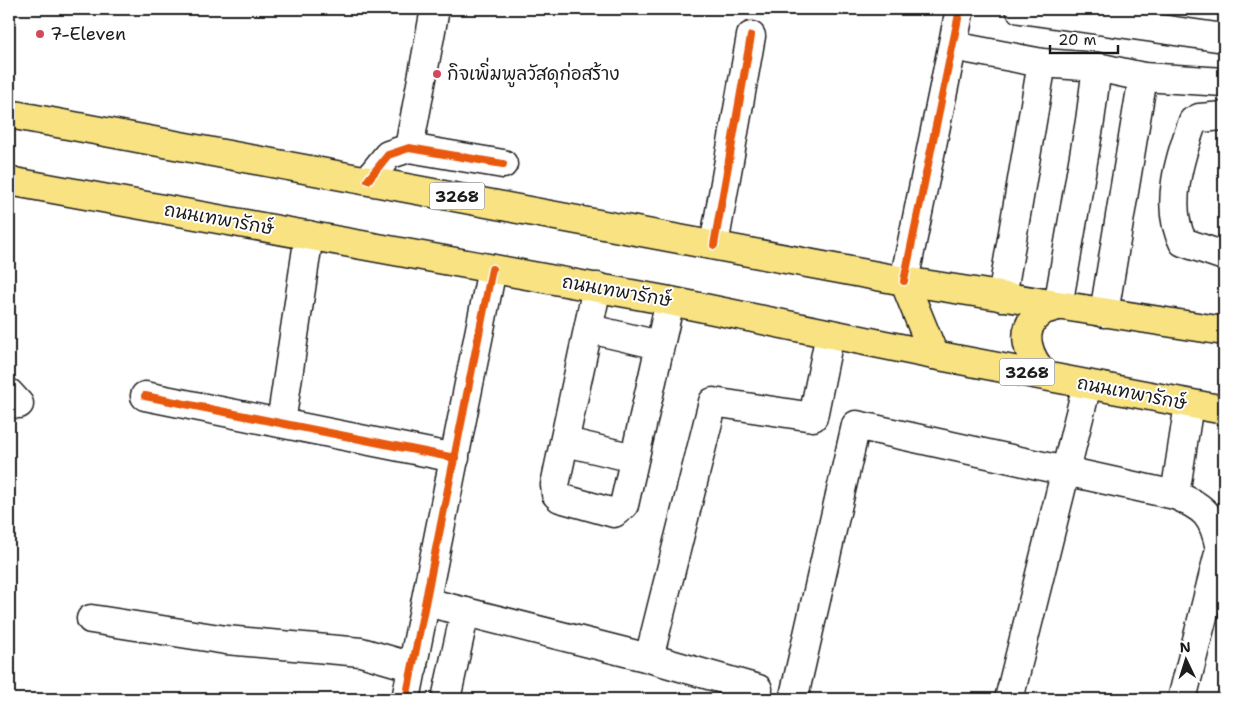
<svg xmlns="http://www.w3.org/2000/svg" width="1233" height="708" font-family="'Shantell Sans','Playpen Sans Thai',sans-serif">
	<style>
		.lines { fill: none; stroke-linecap: round; stroke-linejoin: round }
		.minor-casing { stroke: #1c1c1c; stroke-width: 31 }
		.major-casing { stroke: #1c1c1c; stroke-width: 31 }
		.minor { stroke: #fff; stroke-width: 28 }
		.major { stroke: #f8e281; stroke-width: 28 }
		.cycleway-casing { stroke: #fff; stroke-width: 11 }
		.cycleway { stroke: #e8590c; stroke-width: 8 }
		.poi-dot { fill: #d1495b; stroke: #fff; stroke-width: 2 }
		.labels { text-anchor: middle; stroke-width: 4; stroke-linejoin: round; paint-order: stroke }
		.shield { fill: #fff; stroke: #606060; stroke-width: 1 }
		.shield-label { font-size: 16px; font-weight: bold; fill: #1c1c1c }
		.poi-label { font-size: 18px; fill: #1c1c1c; stroke: #fff; text-anchor: start }
		.street-label { font-size: 18px; fill: #1c1c1c; stroke: #fff }
	</style>
	<rect width="100%" height="100%" fill="#fff"/>
	<filter id="ink" filterUnits="userSpaceOnUse"><feTurbulence type="fractalNoise" baseFrequency=".02" numOctaves="2"/><feDisplacementMap in="SourceGraphic" scale="10" xChannelSelector="R" yChannelSelector="G"/><feConvolveMatrix kernelMatrix="1 2 1 2 8 2 1 2 1" color-interpolation-filters="sRGB"/></filter>
	<g filter="url(#ink)">
		<g class="lines">
			<defs>
				<g id="minor">
					<path d="M1020,9l204,29"/>
					<path d="M953,46l89,17 55,4 -7,54 -32,185"/>
					<path d="M1097,67l46,10 81,5"/>
					<path d="M1224,116l-25,2 -6,3c-13,36 -29,85 -10,121l41,14"/>
					<path d="M409,148l26,-139"/>
					<path d="M368,180l20,-25 21,-7 94,16"/>
					<path d="M714,245l37,-209"/>
					<path d="M904,281l56,-272"/>
					<path d="M597,287l-42,198 1,9 4,4 54,15 10,-8 46,-204"/>
					<path d="M1002,297l40,-234"/>
					<path d="M1104,313l39,-236"/>
					<path d="M590,329l69,16"/>
					<path d="M9,393l10,11"/>
					<path d="M145,396l310,62"/>
					<path d="M281,423l28,-188"/>
					<path d="M566,442l68,16"/>
					<path d="M426,602l223,56 109,31"/>
					<path d="M91,619l135,21 135,12 52,15"/>
					<path d="M649,658l64,-256 100,15 17,-83"/>
					<path d="M794,696l62,-271 319,70"/>
					<path d="M406,699l86,-430"/>
					<path d="M446,699l19,-87"/>
					<path d="M1009,699l78,-314"/>
					<path d="M1182,699l38,-150c-7,-34 -15,-41 -45,-54l14,-91"/>
				</g>
				<g id="major">
					<path d="M9,114l895,167 320,50"/>
					<path d="M9,181l661,120 264,54 290,55"/>
					<path d="M904,281l30,74"/>
					<path d="M1045,375c-16,-17 -28,-45 -5,-62 4,-4 12,-5 18,-7"/>
				</g>
			</defs>
			<!-- minor casing -->
			<use href="#minor" class="minor-casing"/>
			<!-- major casing -->
			<use href="#major" class="major-casing"/>
			<!-- minor -->
			<use href="#minor" class="minor"/>
			<!-- major -->
			<use href="#major" class="major"/>
			<defs>
				<g id="cycleway">
					<path d="M368,180l20,-25 21,-7 94,16"/>
					<path d="M714,245l37,-209"/>
					<path d="M904,281l56,-272"/>
					<path d="M145,396l310,62"/>
					<path d="M406,699l86,-430"/>
				</g>
			</defs>
			<!-- cycleway casing -->
			<use href="#cycleway" class="cycleway-casing"/>
			<!-- cycleway -->
			<use href="#cycleway" class="cycleway"/>
		</g>
	</g>
	<!-- markers -->
	<g class="poi-dot">
		<circle cx="40" cy="34" r="5"/>
		<circle cx="437" cy="74" r="5"/>
	</g>
	<g class="labels">
		<!-- shield labels -->
		<g class="shield">
			<rect x="429.5" y="182.5" width="55" height="27" rx="4"/>
			<rect x="999.5" y="358.5" width="55" height="27" rx="4"/>
		</g>
		<g class="shield-label">
			<text x="457" y="202">3268</text>
			<text x="1027" y="378">3268</text>
		</g>
		<!-- poi labels -->
		<g class="poi-label">
			<text x="50" y="40">7-Eleven</text>
			<text x="447" y="80">กิจเพิ่มพูลวัสดุก่อสร้าง</text>
		</g>
		<!-- street labels -->
		<g class="street-label">
			<text transform="translate(219 219) rotate(10)" y="6">ถนนเทพารักษ์</text>
			<text transform="translate(617 291) rotate(10)" y="6">ถนนเทพารักษ์</text>
			<text transform="translate(1132 393) rotate(11)" y="6">ถนนเทพารักษ์</text>
		</g>
	</g>
	<!-- margin -->
	<rect width="1233" height="708" fill="none" stroke="#fff" stroke-width="30"/>
	<rect x="15" y="15" width="1203" height="678" fill="none" stroke="#1c1c1c" stroke-width="2" filter="url(#ink)"/>
	<!-- north arrow -->
	<g transform="translate(1186 660) rotate(356)" stroke="#ffffff" stroke-width="4" paint-order="stroke">
	<path d="M0-4L9 19L0 12L-9 19Z" fill="#1c1c1c"/>
	<text y="-8" font-size="14" font-weight="bold" text-anchor="middle" fill="#1c1c1c">N</text>
	</g>
	<!-- scale -->
	<path d="M1050 45v8h68v-8" fill="none" stroke="#1c1c1c" stroke-width="2.5"/>
	<text x="1058" y="45" font-size="15" fill="#1c1c1c" stroke="#ffffff" stroke-width="4" paint-order="stroke">20 m</text>
</svg>
